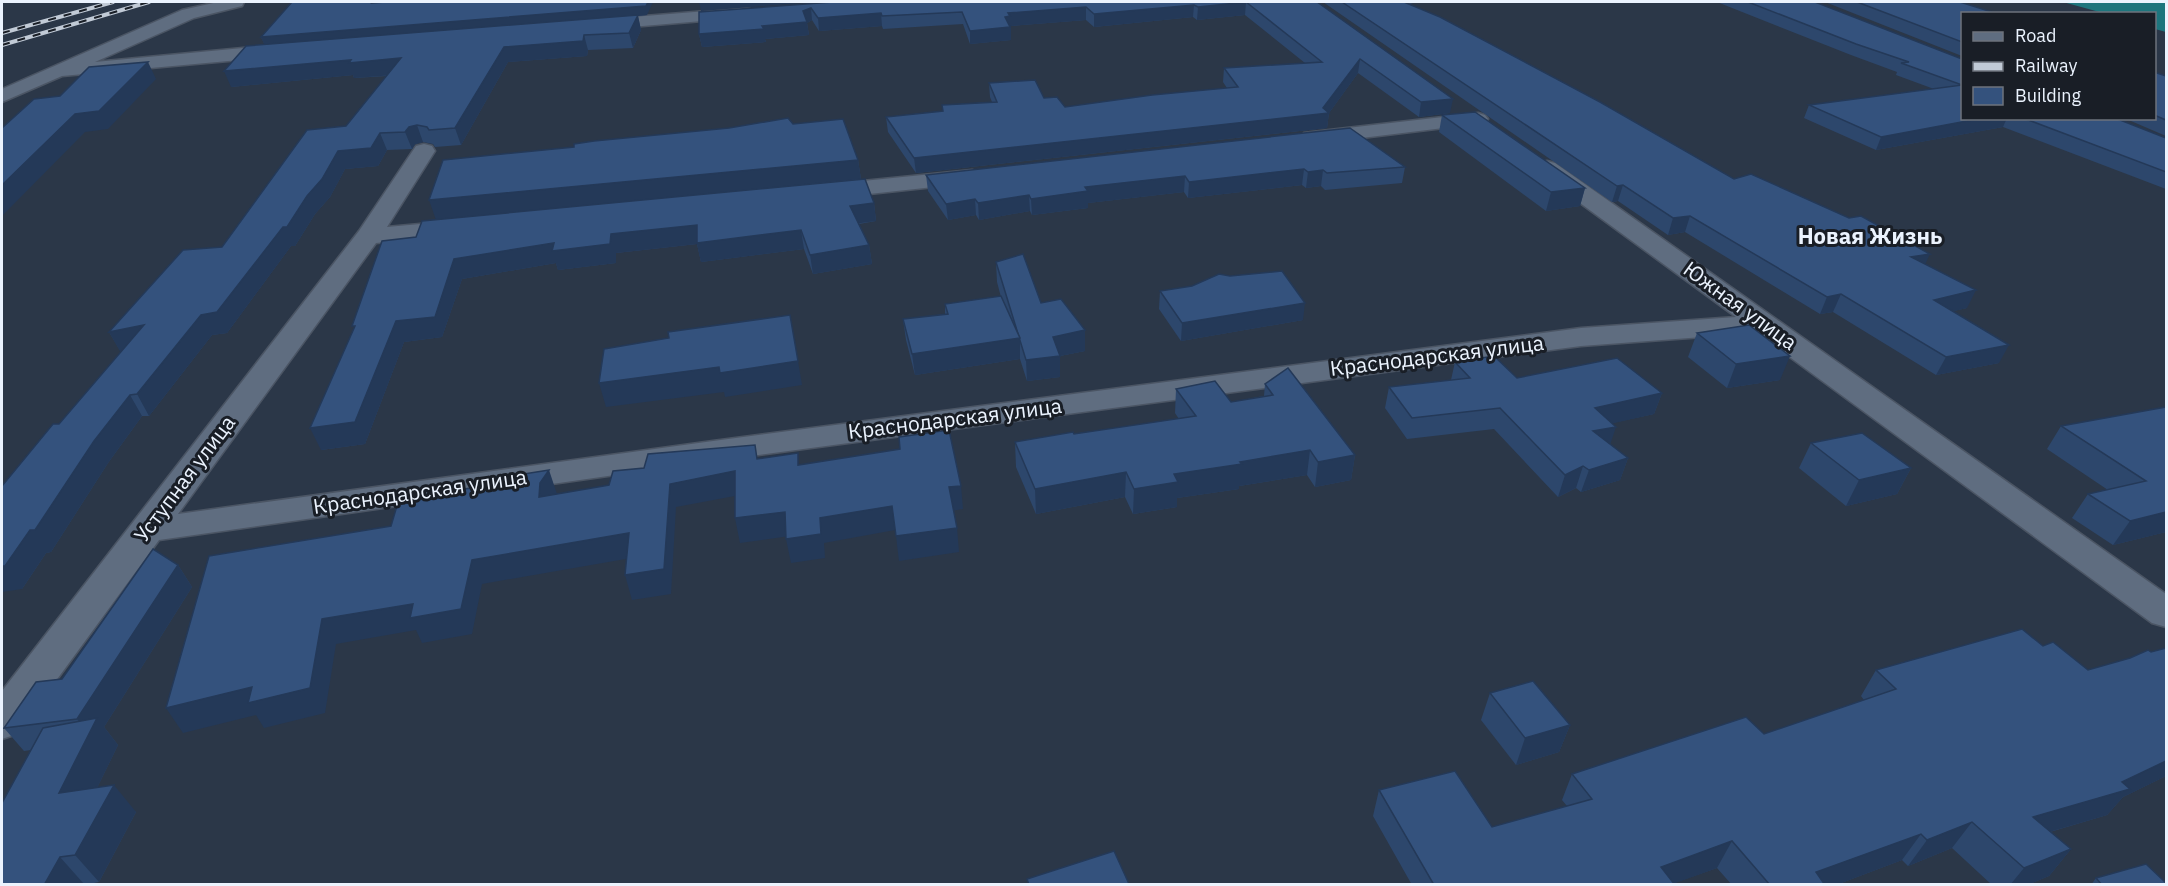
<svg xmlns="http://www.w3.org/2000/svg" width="2168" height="886" font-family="'IBM Plex Sans',sans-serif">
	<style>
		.water { fill: #1d757d }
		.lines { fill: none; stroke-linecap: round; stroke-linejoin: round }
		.minor-casing { stroke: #4b5564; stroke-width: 3 }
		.minor { fill: #5f6d80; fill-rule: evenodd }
		.rail-casing { stroke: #c1cad6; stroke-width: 4 }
		.rail { stroke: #191e26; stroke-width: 2; stroke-dasharray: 8; stroke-linecap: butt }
		.wall { fill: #2d476c }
		.shaded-wall { fill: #243958 }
		.building { fill: #34527d; stroke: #243958; stroke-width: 1.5 }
		.labels { text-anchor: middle; stroke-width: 6; stroke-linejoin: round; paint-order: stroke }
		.street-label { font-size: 21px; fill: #ebf3fe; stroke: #191e26 }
		.far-district-label { font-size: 22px; font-weight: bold; fill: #ebf3fe; stroke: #191e26 }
	</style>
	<rect width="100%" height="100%" fill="#2b3748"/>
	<!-- water -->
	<path class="water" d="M2063,2h103v30l-11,-3 -1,-15 -51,-1z"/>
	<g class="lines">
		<defs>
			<g id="minor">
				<path d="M218,2h26l-2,4 -48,12 -99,44 189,-18 6,2 3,4 -3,4 -6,2 -222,20 -60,26v-13l180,-79z"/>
				<path d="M744,8l6,1 3,4 -3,4 -155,13 -6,-1 -3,-4 3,-4 6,-1z"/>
				<path d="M1478,113l7,2 3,4 -3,4 -173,21 -8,-1 -3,-5 3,-5 8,-1z"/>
				<path d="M424,144l8,2 3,5 -48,76 77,-7 9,2 3,5 -3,5 -9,2 -88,9 -198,271 535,-73 868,-113 155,-11 -197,-144 -3,-5 3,-5 8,-2 8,2 611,431v33l-14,-4 -395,-290 -176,13 -868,115 -554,79 -142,194 -15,5v-48l357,-460 57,-85z"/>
				<path d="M972,170l8,2 4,5 -4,5 -157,17 -8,-2 -4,-5 4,-5 8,-2z"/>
			</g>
		</defs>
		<!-- minor casing -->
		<use href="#minor" class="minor-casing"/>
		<!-- minor -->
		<use href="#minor" class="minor"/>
		<defs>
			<g id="rail">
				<path d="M2,33l111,-31"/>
				<path d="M2,45l147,-43"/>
			</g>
		</defs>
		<!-- rail casing -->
		<use href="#rail" class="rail-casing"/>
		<!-- rail -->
		<use href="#rail" class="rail"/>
	</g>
	<!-- wall -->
	<g class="wall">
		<path d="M298,2h81l268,13 -9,1 3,14 -8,18 -45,2 -1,6 -79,6 -47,83 -26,2 -2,-3 -10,-2 -8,2 -3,5 -25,1 -9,16 -33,3 -15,28 -15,17 -20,32h-4l-64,87 -15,2 -63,81h-7l-34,47 -57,89 -5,1 -24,36 37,-165 62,-72 -12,-20 113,-85 124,-121 41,-50 -33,2 -1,-3 -122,12 34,-42 -4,-8z"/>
		<path d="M833,2h484l133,111 -31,4 -61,-44 -29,40 -2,15 -411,45 -28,-41 -2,-15 56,-6v-6l50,-3 -2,-5 -1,-14 55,15 21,9 162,-19 -4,-6 1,-14 81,-5 -60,-48 -48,5 -4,-3 -99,10 -8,-7 -75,6v14l-41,4 -7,-20 -80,5 -1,-3 -63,5 -7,-11 -5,3 2,12 -44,4 1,3 -64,5 -3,-13z"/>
		<path d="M1323,2h91l-1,1 -4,1 325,175 191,85 42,44 -14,3 46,52 -63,12 -103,-63 -13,2 -135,-82 -17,3 -50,-34 -6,1z"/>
		<path d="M1717,2h98l147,57v59h153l51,20v51l-163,-62 -127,23 -72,-32 5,-13 125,-16 -38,-14 1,-3 -46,-17z"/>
		<path d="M1825,2h135l35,11 -33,1v42z"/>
		<path d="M2154,72l12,4v60l-42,-18h30z"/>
		<path d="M1442,115l143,73 -5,18 -34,5 -107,-79z"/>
		<path d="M793,124l65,36 3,19 13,24 2,18 -17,3 10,21 3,19 -59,10 -9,-25 -103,13 -4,-18 -81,9v10l-58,7 -2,-7 -94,16 -20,58 -38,5 -39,102 -44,6 95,-213 20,-17z"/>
		<path d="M1405,167l-3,16 -77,7 -4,-4 -15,2 -4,-3 -114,13 -4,-6 -96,11v5l-56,7 -2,-4 -51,9 -3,-5 -28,5 -20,-29 -2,-16z"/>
		<path d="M996,262l45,41 44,27v21l-25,5v21l-33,4 -7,-22 -105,16 -9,-35 -3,-21 42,-5v-10l56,-7 -4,-15z"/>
		<path d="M1160,291l143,29 -122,21 -22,-32z"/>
		<path d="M1697,333l83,47 -53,8 -39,-31z"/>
		<path d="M1455,362l62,16 145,15 -8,21 -42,9 -2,22 18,13 -8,22 -39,12 -5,-4 -18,9 -64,-68 -87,10 -22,-31 4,-21 62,-7z"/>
		<path d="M1265,384l90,71 -4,25 -36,7 -8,-12 -68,11v3l-62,9v9l-44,7 -8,-17 -89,17 -20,-47 -1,-25 164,-23 -4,-6 1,-24 55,13 33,-6z"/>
		<path d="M2166,407v125l-53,13 -41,-27 16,-24 20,-4 -61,-41 14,-23z"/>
		<path d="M1811,443l100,25 -14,26 -51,12 -47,-38z"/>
		<path d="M178,565l14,22 -88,140 14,18 -21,43 39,24 -37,70 -15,3h-82l29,-135 -7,1 -20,-23 58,-49z"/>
		<path d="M2043,646l45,24 78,-22v128l-43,21 -16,18 -57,17 21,17 -22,27 -22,9h-35l-40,-37 -44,18 -6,-6 -66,25h-104l-15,-17 -43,15 1,2h-263l-39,-69 6,-26 113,37 75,-21 -5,-6 10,-26 192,-40 100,-34 -3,-4 15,-26z"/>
		<path d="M1490,693l80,32 -11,27 -43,13 -35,-45z"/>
		<path d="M2096,878l70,7h-75z"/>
	</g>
	<!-- shaded-wall -->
	<g class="shaded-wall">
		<path d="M648,2h5l-6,13 -9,1 3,14 -8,18 -4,-15 -364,13 -4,-9z"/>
		<path d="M699,2h115l-113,9z"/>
		<path d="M1246,2l-1,13 -48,5 1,-13z"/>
		<path d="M1194,5l-1,12 -99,10v-13z"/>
		<path d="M1086,7v13l-75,6v14l-41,4v-13l35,-14 3,-4z"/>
		<path d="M811,8l1,12 -5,3 2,12 -44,4 1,3 -64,5 -3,-13 104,-23z"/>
		<path d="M881,13l1,13 -63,5 -1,-13z"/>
		<path d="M584,35l4,15 -1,6 -79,6 -47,83 -6,-17 49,-81z"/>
		<path d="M401,58l6,16 -53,4 -1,-3 -122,12 -7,-16 127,-11z"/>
		<path d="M1360,59l-2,14 -29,40 -2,15 -411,45 -2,-15 409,-50z"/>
		<path d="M148,62l8,17 -48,50 -23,3 -83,84v-31l73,-71z"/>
		<path d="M1453,99l-3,14 -31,4 2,-15z"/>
		<path d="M1983,118h24l-4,9 -127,23 5,-13z"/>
		<path d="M417,125l6,17 -8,2 -3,5 -7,-17 4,-5z"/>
		<path d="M380,133l7,17 -9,16 -33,3 -15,28 -15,17 -20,32h-4l-64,87 -15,2 -63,81 -12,-22 64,-79 82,-88 24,-31 31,-45z"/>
		<path d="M858,160l3,19 -425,41 -7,-20z"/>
		<path d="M1304,169l-2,16 -114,13 1,-16z"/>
		<path d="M1323,170l-2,16 -15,2 2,-16z"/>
		<path d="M1185,176l-1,16 -96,11v5l-56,7 -1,-16 54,-12z"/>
		<path d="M1623,185l-5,16 -6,1 5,-16z"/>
		<path d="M1585,188l-5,18 -34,5 5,-19z"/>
		<path d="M1029,195l1,16 -51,9 -1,-17z"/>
		<path d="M975,199l1,16 -28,5 -2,-16z"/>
		<path d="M874,203l2,18 -23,3 -3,-18z"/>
		<path d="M1690,216l-5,16 -17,3 5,-17z"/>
		<path d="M697,225l104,5 3,19 -103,13 -4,-18 -81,9v10l-58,7 -2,-7 -94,16 -20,58 -38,5 -39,102 -44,6 -11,-22 86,-107 58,-62 157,-25z"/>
		<path d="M869,245l3,19 -59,10 -3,-19z"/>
		<path d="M1930,254l-8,17 -11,-14z"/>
		<path d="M1976,290l-9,18 -42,10 9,-18z"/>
		<path d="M1841,294l-8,18 -13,2 7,-17z"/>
		<path d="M1305,303l-2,17 -122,21 1,-18z"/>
		<path d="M144,325l-23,28 -12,-21z"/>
		<path d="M1085,330v21l-25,5v21l-33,4 -1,-21 27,-23z"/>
		<path d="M1020,338v21l-105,16 -3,-21z"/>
		<path d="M2009,345l-10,18 -63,12 10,-18z"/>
		<path d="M1790,356l-10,24 -53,8 9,-24z"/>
		<path d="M798,361l4,24 -77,12 -1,-5 -118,15 -7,-24 120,-16z"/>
		<path d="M1662,393l-8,21 -66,15 7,-21z"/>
		<path d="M130,395l12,21 -34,47 -57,89 -5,1 -24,36 -20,3v-26l92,-125z"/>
		<path d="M1616,427l-7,21 -16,-17z"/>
		<path d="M1310,450l-3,25 -68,11v3l-62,9v9l-44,7 1,-25 40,-15z"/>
		<path d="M1355,455l-4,25 -36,7 3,-25z"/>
		<path d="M1628,458l-8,22 -39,12 8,-22z"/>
		<path d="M1583,466l-7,22 -18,9 7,-22z"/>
		<path d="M1911,468l-14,26 -51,12 13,-26z"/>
		<path d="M549,470l8,24 -18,3 1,-14z"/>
		<path d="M735,471l5,24 -64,12 -5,87 -39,6 -7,-25 45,-91z"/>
		<path d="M1126,472l-1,25 -89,17 -1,-25z"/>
		<path d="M961,486l2,23 -12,2 -2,-24z"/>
		<path d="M892,506l3,24 -71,13 1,15 -34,5 -5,-24 34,-21z"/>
		<path d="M785,512l5,24 -50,7 -5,-25z"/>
		<path d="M2166,512v20l-53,13 17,-24z"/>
		<path d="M957,528l2,24 -60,9 -3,-25z"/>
		<path d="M629,533l8,24 -155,27 -10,50 -50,9 -6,-13 -80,14 -11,69 -61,15 -8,-13 -73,18 -17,-25 156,-89 150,-59z"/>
		<path d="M178,565l14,22 -88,140 14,18 -36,74 -23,-26 30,-59 -12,-15z"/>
		<path d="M1570,725l-11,27 -43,13 9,-27z"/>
		<path d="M2166,761v15l-43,21 -16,18 -95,28 21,-26 89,-35z"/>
		<path d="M114,785l22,27 -37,70 -24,-27z"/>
		<path d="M1972,822l-20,26 -44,18 19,-26z"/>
		<path d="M1921,834l-19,26 -66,25h-28l8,-13z"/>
		<path d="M1732,841l-15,27 -47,17 -9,-18z"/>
		<path d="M2071,849l-22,27 -22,9h-17l14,-17z"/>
		<path d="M60,857l24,27v1h-40z"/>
	</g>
	<!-- building -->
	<g class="building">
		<path d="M292,2h81l-1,1 13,-1h263l-2,4 -385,31z"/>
		<path d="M833,2h484l136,97 -32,3 -61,-43 -37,49 6,5 -415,45 -28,-41 57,-6 -1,-6 55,-3 -8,-19 46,-3 9,18 13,-1 8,10 87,-12 86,-8 -14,-19 98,-6 -76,-60 -48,5 -4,-2 -100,9 -8,-7 -78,6 2,3 -5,1 5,10 -40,4 -8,-19 -80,4 -1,-3 -63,5 -7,-10 -8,3 4,11 -45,4 2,3 -65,5v-22z"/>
		<path d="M1342,2h62l36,15 160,85 134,77 17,-5 98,44 12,-2 69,38 -19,3 65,33 -42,10 75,45 -63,12 -105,-63 -14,3 -137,-81 -17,2 -50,-33 -6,1z"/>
		<path d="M1748,2h67l147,57v26l-61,-22 8,-1 -53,-18z"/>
		<path d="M1857,2h103l35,11 -33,1v28z"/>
		<path d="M638,15l-9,18 -45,2 -1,6 -79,6 -49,81 -26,2 -2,-3 -10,-2 -8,2 -4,5 -25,1 -9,15 -33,3 -16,28 -15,17 -20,31h-4l-66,85 -16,3 -64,79 -7,1 -36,46 -59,89h-5l-25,36h-3v-80l51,-62h6l85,-99 -35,7 74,-82 39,-3 85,-117 39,-4 55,-68 -52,5 2,-3 -127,11 22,-25z"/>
		<path d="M148,62l-49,49 -24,3 -73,71v-57l32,-29 26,-3 29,-29z"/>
		<path d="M2154,72l12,4v44l-12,-5z"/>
		<path d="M1962,85v33h21l-102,19 -72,-32z"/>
		<path d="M1475,112l110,76 -34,4 -109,-77z"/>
		<path d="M788,118l5,6 50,-5 15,41 -429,40 14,-40 131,-13v-3l20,-3 135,-13z"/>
		<path d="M2023,118h92l51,20v34z"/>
		<path d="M1350,128l55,39 -78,6 -4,-3 -15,2 -4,-3 -115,13 -4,-6 -100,11 3,4 -57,8 -2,-4 -51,8 -3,-4 -29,5 -20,-29z"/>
		<path d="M865,179l9,24 -24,3 19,39 -59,10 -9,-25 -104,13v-18l-86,9 -1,10 -58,7 2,-8 -100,16 -19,58 -39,4 -41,101 -45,6 45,-102h-3l30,-85 34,-4 6,-16z"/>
		<path d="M1023,254l18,49 20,-4 24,31 -32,7 7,19 -34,4 -30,-98z"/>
		<path d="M1282,271l23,32 -123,20 -22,-32 32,-5 27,-12 11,2z"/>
		<path d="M1001,296l19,42 -108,16 -9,-35 45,-5 -3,-10z"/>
		<path d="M790,315l8,46 -78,12 -1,-6 -120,16 5,-34 65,-11 -1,-6z"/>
		<path d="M1749,325l41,31 -54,8 -39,-31z"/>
		<path d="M1494,356l23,22 100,-20 45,35 -67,15 21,19 -23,4 35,27 -39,12 -6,-4 -18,9 -65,-67 -88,10 -23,-31 81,-9 -15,-16z"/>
		<path d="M1288,368l67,87 -37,7 -8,-12 -70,12 2,2 -68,10 4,8 -44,7 -8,-17 -91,17 -20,-47 58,-10 1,2 122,-18 -20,-27 39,-8 16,21 42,-7 -8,-11z"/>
		<path d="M2166,407v105l-36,9 -42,-27 58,-13 -85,-55z"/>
		<path d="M949,430l12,56 -12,1 8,41 -61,8 -4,-30 -72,12 1,16 -35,5 -1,-27 -50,6v-47l-65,13 -6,85 -39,6 4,-42 -157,27 -11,49 -51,9 3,-14 -91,15 -12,69 -62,15 4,-16 -86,21 43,-152 182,-30 8,-27 98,-15 1,-6 51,-8 -9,13 -1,14 70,-12 4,-14 31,-3 4,-14 107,-9 2,14 41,-6v12l102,-16 -1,-12z"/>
		<path d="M1862,433l49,35 -52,12 -48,-37z"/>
		<path d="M153,549l25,16 -101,154 -73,9 32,-46 26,-3z"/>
		<path d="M2022,629l21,17 10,-4 35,28 42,-12 18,-8 3,2 15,-4v113l-44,21 8,7 -97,28 38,32 -47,19 -52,-46 -45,18 -6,-6 -105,38 9,13h-55l-38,-44 -71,26 14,18h-241l-55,-95 76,-19 37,56 100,-28 -20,-25 174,-57 18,17 132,-45 -20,-19z"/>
		<path d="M1533,681l37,44 -45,13 -35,-45z"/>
		<path d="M97,718l-38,75 55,-8 -39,70 -15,2 -16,28h-42v-82l41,-75z"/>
		<path d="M1114,851l15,33 -100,1 -2,-6z"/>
		<path d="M2146,864l20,19v2h-64l-6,-7z"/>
	</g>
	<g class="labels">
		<!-- street labels -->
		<g class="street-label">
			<text transform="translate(1740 306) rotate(36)" y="7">Южная улица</text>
			<text transform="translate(1437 356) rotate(-7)" y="7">Краснодарская улица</text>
			<text transform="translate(955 419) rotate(-7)" y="7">Краснодарская улица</text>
			<text transform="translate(185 479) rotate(-53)" y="7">Уступная улица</text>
			<text transform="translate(420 492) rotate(-8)" y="7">Краснодарская улица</text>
		</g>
		<!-- far-district labels -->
		<g class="far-district-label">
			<text x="1870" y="244">Новая Жизнь</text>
		</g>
	</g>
	<!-- border -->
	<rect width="2168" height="886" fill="none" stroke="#ebf3fe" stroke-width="6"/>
	<!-- legend -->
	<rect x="1961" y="12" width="195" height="108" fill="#191e26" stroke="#6d737c" stroke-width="1.5"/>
	<rect x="1973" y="32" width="30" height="9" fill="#5f6d80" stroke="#6d737c" stroke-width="1.5"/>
	<text x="2015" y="42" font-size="18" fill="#ebf3fe">Road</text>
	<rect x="1973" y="62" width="30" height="9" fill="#c1cad6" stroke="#6d737c" stroke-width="1.5"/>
	<text x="2015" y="72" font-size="18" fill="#ebf3fe">Railway</text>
	<rect x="1973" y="87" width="30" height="18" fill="#34527d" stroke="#6d737c" stroke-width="1.5"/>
	<text x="2015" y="102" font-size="18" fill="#ebf3fe">Building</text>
</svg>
